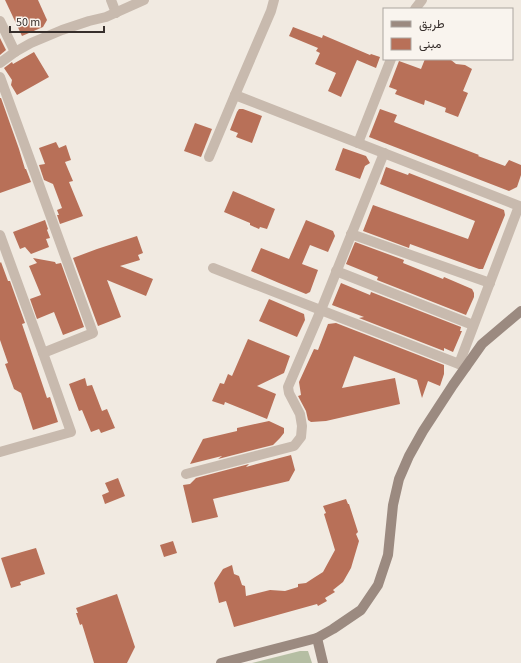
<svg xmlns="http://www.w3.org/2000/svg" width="521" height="663" font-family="'Source Sans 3',Vazirmatn,sans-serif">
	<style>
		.green { fill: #b5bea3 }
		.building { fill: #b87058 }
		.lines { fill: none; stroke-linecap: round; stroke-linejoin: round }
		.street { stroke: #c8baae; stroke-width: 10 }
		.secondary { stroke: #9b8a80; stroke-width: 10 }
	</style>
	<rect width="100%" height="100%" fill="#f1eae1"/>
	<!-- green -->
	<path class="green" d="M300,651h8l4,12h-60z"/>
	<!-- building -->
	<g class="building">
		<path d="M5,0h33l9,20 -4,7 -21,9z"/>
		<path d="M293,27l29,11 1,-3 47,20 1,-1 9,3 -4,11 -19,-8 -16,37 -13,-6 8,-18 -21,-9 5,-11 -4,-2 2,-3 -29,-12z"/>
		<path d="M0,38l6,12 -6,5z"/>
		<path d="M34,52l15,25 -32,18 -6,-10 1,-5 -8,-12 8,-6 1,2z"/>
		<path d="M425,59h22l4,1 5,4 9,1 7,4 -9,22 5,2 -10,24 -13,-5 1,-4 -21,-8 -1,5 -29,-11 2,-4 -8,-3 10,-26 22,8z"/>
		<path d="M0,98h1l18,51 6,20h1l5,13 -31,11z"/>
		<path d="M239,109h4l19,7 -10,27 -16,-6 2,-4 -8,-3 7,-18z"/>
		<path d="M380,109l17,6 -3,7 85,33 -1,1 27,10 4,-6 12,5v10l-4,12 -8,4 -140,-54z"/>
		<path d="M195,123l17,6 -11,28 -17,-6z"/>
		<path d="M56,142l3,6 7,-3 5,15 -6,2 8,19 -4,1 14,34 -23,8 -3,-9h2l-2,-5 5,-2 -9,-24 -9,-4 -5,-15 6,-1 -6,-16z"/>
		<path d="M343,148l23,8 4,7 -5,3 -5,13 -25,-9z"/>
		<path d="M386,167l22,8 1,-2 95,37 1,5 -22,54h-4l-69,-25 -1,4 -46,-17 10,-26 95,34 7,-18 -95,-37z"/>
		<path d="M233,191l42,18 -8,20 -7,-2 -1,2 -9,-4v-2l-26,-11z"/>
		<path d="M45,220l3,9 -1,1 3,8 -4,1 3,8 -18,7 -6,-7 -5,2 -7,-17z"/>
		<path d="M306,220l27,11 2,5 -7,16 -18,-7 -8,19 16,6 -8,22 -4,2 -27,-11 -28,-12 10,-23 28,11z"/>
		<path d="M137,236l6,17 -5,2 2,5 -20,6 33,13 -7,17 -39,-16 14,37 -23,9 -25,-68 24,-9z"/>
		<path d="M355,242l49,18 -1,3 40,16 1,-2 28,12 2,4v4l-8,18 -89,-35 1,-3 -32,-13z"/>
		<path d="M33,258l22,4 1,2 5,-1 23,64 -21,8 -9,-23 -17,7 -7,-20 11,-4 -12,-29 8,-3z"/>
		<path d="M1,262l7,19h2l15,42 -3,1 25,74 3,-1 8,25 -25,8 -12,-37 -7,-4 -9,-25 3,-1 -8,-23v-77z"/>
		<path d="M341,283l29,12 1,-3 90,35 -1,4h2l-9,21 -9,-4v3l-85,-33 5,-1 -32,-12z"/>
		<path d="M269,299l35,15 1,6 -8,17 -38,-16z"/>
		<path d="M336,323l108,42v9l-4,12 -12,-5 -6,17 -5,-18 -63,-24 -12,32 53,-10 5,26 -74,17 -15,1 -3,-2 -2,-9 -8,-15 3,-1 -2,-13 15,-33 4,1 10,-26z"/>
		<path d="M248,339l42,17 -6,17 -27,13 19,8 -9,25 -42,-17 -1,3 -12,-4 8,-18 4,1 4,-10 4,2z"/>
		<path d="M85,378l2,8 5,-1 10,26 5,-2 8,19 -14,5 -2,-4 -8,3 -9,-22 -3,1 -10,-27z"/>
		<path d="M269,421l15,7v5l-4,5 -7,7 -55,14 4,-3 -32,8 13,-25 34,-8v-3z"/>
		<path d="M291,455l4,15 -6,11 -76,18 5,18 -26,6 -9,-38 7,-1 6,-6 53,-14 -3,3z"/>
		<path d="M118,478l7,18 -20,8 -3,-9 7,-3 -4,-9z"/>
		<path d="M346,499l2,5h1l9,28 -2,2 3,7 -8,27 -8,14 -10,8 2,2 -10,6 2,3 -9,5 -1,-2 -83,23 -8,-26 -7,2 -5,-20 9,-14 9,-4 2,9 5,2 3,9 3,1 1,10 24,-6 15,1 13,-4v-3l8,-1 6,-4 11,-7 12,-22 -11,-36 2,-1 -3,-7z"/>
		<path d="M173,541l4,12 -13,4 -4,-12z"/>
		<path d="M36,548l9,26 -25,8 1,3 -10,3 -10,-30z"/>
		<path d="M117,594l18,53 -8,16h-33l-12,-39 -2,1 -4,-12h2l-2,-5z"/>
	</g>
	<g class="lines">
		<!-- street -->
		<g class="street">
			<path d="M111,0l5,13"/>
			<path d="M274,0l-3,11 -36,84 284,111 -60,158 7,3"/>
			<path d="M415,9l7,-9"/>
			<path d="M0,21l15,31"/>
			<path d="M0,63l15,-11 16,-9 31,-13 27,-9 17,-4 38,-17"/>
			<path d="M0,77l93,256 -50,20"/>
			<path d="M358,143l33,-84"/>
			<path d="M209,157l26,-62"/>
			<path d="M351,234l139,49"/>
			<path d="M0,235l43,118 28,79 -71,20"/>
			<path d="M213,268l246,96"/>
			<path d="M336,271l137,54"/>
			<path d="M186,474l108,-28 7,-9 1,-11 -2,-12 -11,-21 -1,-6 33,-77 63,-157"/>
		</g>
		<!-- secondary -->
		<g class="secondary">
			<path d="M317,638l6,25"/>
			<path d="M221,663l96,-25 16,-9 28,-19 17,-25 10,-30 5,-50 6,-26 10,-23 14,-25 30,-46 29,-41 39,-33"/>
		</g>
	</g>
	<!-- legend -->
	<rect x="383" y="8" width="130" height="52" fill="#f9f4ee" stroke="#aba5a0"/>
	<rect x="391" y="21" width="20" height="6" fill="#9b8a80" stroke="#aba5a0"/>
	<text x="419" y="28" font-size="12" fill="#372f2c">طريق</text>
	<rect x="391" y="38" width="20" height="12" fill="#b87058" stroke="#aba5a0"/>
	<text x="419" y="48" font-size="12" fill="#372f2c">مبنى</text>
	<!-- scale -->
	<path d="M10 26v6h94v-6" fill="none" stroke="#372f2c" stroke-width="2"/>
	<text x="16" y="26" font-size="12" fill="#372f2c" stroke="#f9f4ee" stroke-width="3" paint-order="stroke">50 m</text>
</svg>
